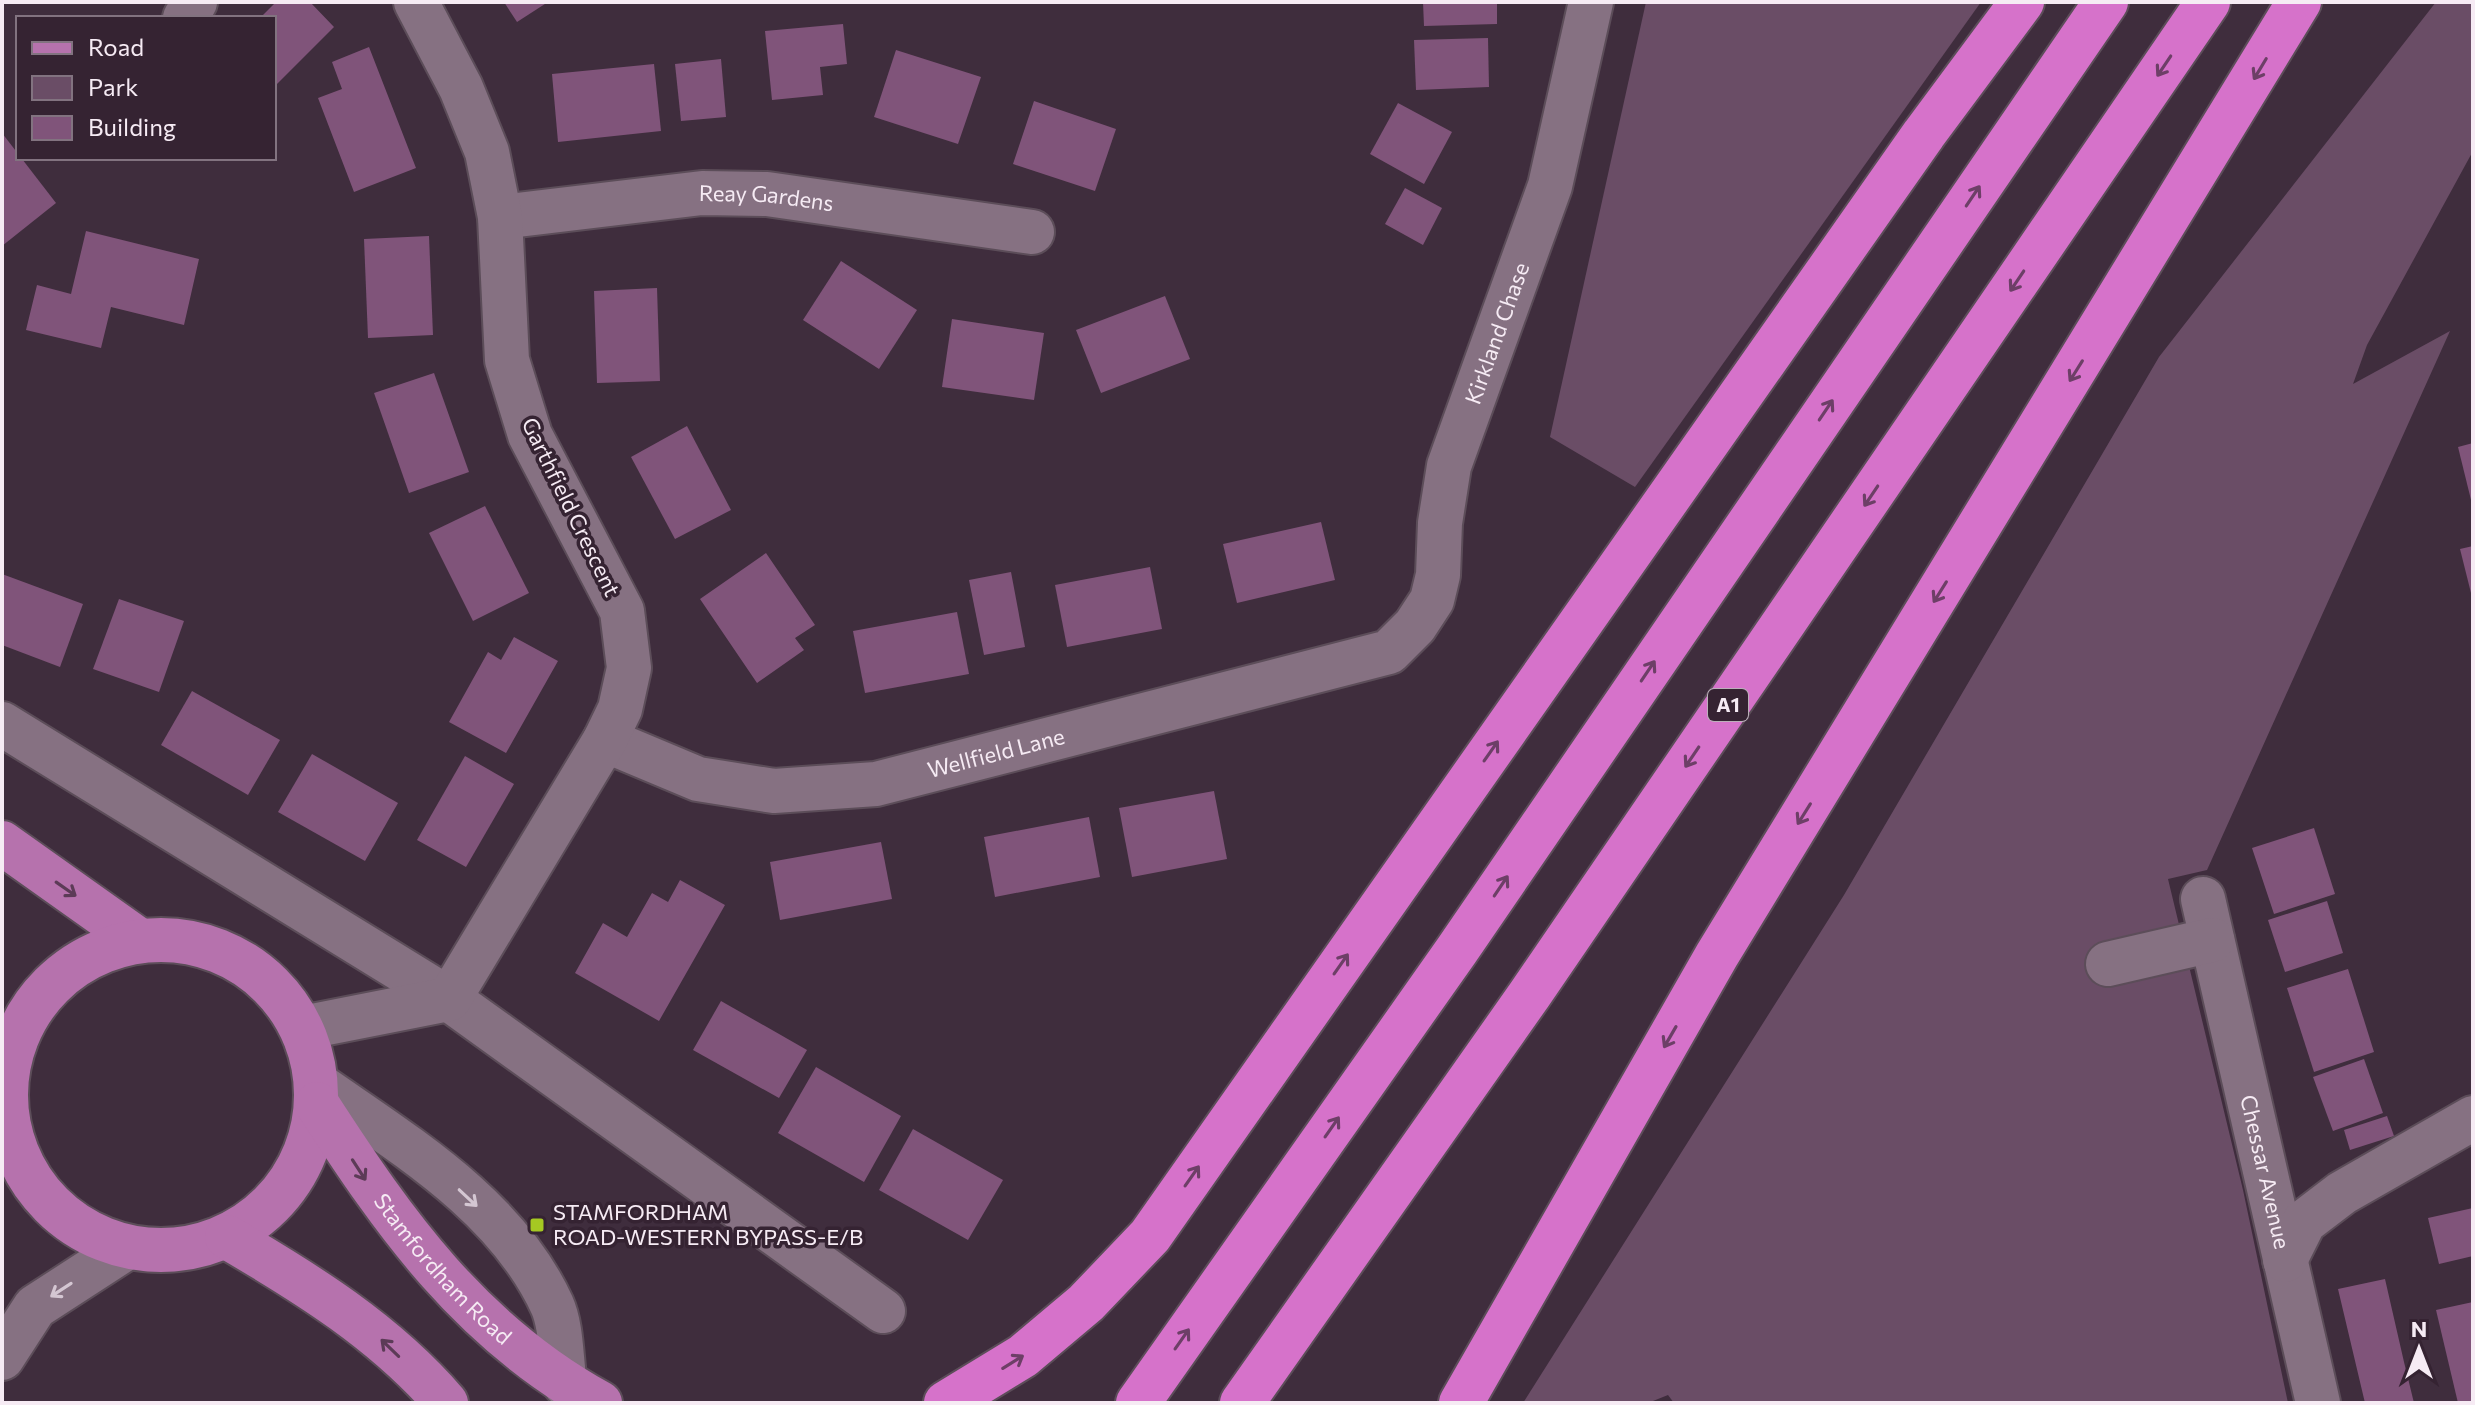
<svg xmlns="http://www.w3.org/2000/svg" width="2475" height="1405" font-family="Commissioner,sans-serif">
	<style>
		.green { fill: #6a4d66 }
		.building { fill: #80547a }
		.lines { fill: none; stroke-linecap: round; stroke-linejoin: round }
		.minor-casing { stroke: #5c4d59; stroke-width: 48 }
		.major-casing { stroke: #5c4d59; stroke-width: 48 }
		.highway-casing { stroke: #5c4d59; stroke-width: 48 }
		.minor { stroke: #867182; stroke-width: 44 }
		.major { stroke: #b672ad; stroke-width: 44 }
		.highway { stroke: #d672ca; stroke-width: 44 }
		.oneway { stroke: #6d3f67 }
		.oneway2 { stroke: #5c3b57 }
		.oneway3 { stroke: #d4c6d2 }
		.poi-dot { fill: #a5c822; stroke: #352332; stroke-width: 3 }
		.labels { text-anchor: middle; stroke-width: 7; stroke-linejoin: round; paint-order: stroke }
		.shield { fill: #352332; stroke: #bcafba; stroke-width: 2 }
		.shield-label { font-size: 20px; font-weight: bold; fill: #f6ebf4 }
		.street-label { font-size: 22px; fill: #f6ebf4; stroke: #352332 }
		.poi-label { font-size: 22px; fill: #f6ebf4; stroke: #352332; text-anchor: start }
	</style>
	<rect width="100%" height="100%" fill="#3f2d3d"/>
	<!-- green -->
	<g class="green">
		<path d="M1646,2h335l-346,485 -85,-50z"/>
		<path d="M2436,2h37v149l-106,194 -14,39 97,-53 -243,539 -39,9 75,311 45,213h-614l-6,-8 -20,8h-125l321,-508 315,-538z"/>
	</g>
	<!-- building -->
	<g class="building">
		<path d="M276,2h34l24,25 -60,60v-69h-14z"/>
		<path d="M504,2h44l-31,20z"/>
		<path d="M1423,2h74v22l-73,2z"/>
		<path d="M843,24l4,40 -27,3 3,28 -51,5 -7,-69z"/>
		<path d="M1488,38l1,49 -73,3 -2,-50z"/>
		<path d="M369,47l47,121 -62,24 -36,-94 24,-9 -10,-27z"/>
		<path d="M896,50l85,27 -23,67 -84,-27z"/>
		<path d="M721,59l5,58 -45,4 -6,-57z"/>
		<path d="M654,64l7,67 -103,11 -6,-68z"/>
		<path d="M1034,101l82,28 -21,62 -82,-27z"/>
		<path d="M1398,103l54,29 -28,52 -54,-30z"/>
		<path d="M2,133l54,70 -54,43z"/>
		<path d="M1405,188l37,20 -19,37 -38,-21z"/>
		<path d="M86,231l113,28 -15,66 -73,-18 -10,41 -75,-18 11,-45 34,9z"/>
		<path d="M429,236l4,99 -65,3 -4,-99z"/>
		<path d="M841,261l76,49 -38,59 -76,-49z"/>
		<path d="M657,288l3,93 -63,2 -3,-92z"/>
		<path d="M1165,296l25,63 -89,34 -25,-63z"/>
		<path d="M952,319l92,14 -10,67 -92,-13z"/>
		<path d="M434,373l35,99 -60,21 -35,-100z"/>
		<path d="M687,426l44,84 -56,29 -44,-82z"/>
		<path d="M2473,443v61h-1l-14,-57z"/>
		<path d="M485,506l44,87 -56,28 -44,-88z"/>
		<path d="M1321,522l14,58 -98,23 -14,-59z"/>
		<path d="M2473,546v51h-1l-12,-48z"/>
		<path d="M766,553l49,72 -20,13 9,12 -47,33 -57,-84z"/>
		<path d="M1150,567l12,62 -95,18 -12,-62z"/>
		<path d="M1011,572l14,75 -41,8 -15,-75z"/>
		<path d="M2,574l81,30 -23,63 -58,-22z"/>
		<path d="M119,599l65,22 -25,71 -66,-23z"/>
		<path d="M957,612l12,62 -104,19 -12,-62z"/>
		<path d="M514,637l44,24 -52,92 -57,-31 39,-70 13,8z"/>
		<path d="M192,691l88,49 -32,55 -87,-50z"/>
		<path d="M312,754l86,49 -33,58 -87,-49z"/>
		<path d="M465,756l49,28 -48,83 -49,-27z"/>
		<path d="M1214,791l13,68 -95,18 -13,-69z"/>
		<path d="M1089,817l11,60 -105,20 -11,-60z"/>
		<path d="M2314,828l21,66 -61,20 -22,-66z"/>
		<path d="M881,842l11,57 -112,21 -10,-58z"/>
		<path d="M680,880l45,25 -66,116 -84,-48 28,-50 24,14 25,-44 16,9z"/>
		<path d="M2327,901l16,52 -58,19 -17,-52z"/>
		<path d="M2348,969l26,83 -60,20 -27,-84z"/>
		<path d="M721,1001l86,49 -28,48 -86,-48z"/>
		<path d="M2364,1059l19,54 -50,18 -20,-54z"/>
		<path d="M816,1067l85,49 -37,66 -86,-49z"/>
		<path d="M2387,1116l7,20 -44,14 -6,-20z"/>
		<path d="M913,1129l90,51 -35,60 -89,-50z"/>
		<path d="M2473,1208v48l-34,8 -11,-46z"/>
		<path d="M2385,1279l19,83 10,41h-49l-27,-114z"/>
		<path d="M2473,1302v101h-15l-22,-93z"/>
	</g>
	<g class="lines">
		<defs>
			<g id="minor">
				<path d="M185,18l10,-16"/>
				<path id="s1" d="M500,217l202,-24 65,1 265,38"/>
				<path d="M2,724l447,275 434,312"/>
				<path id="s2" d="M605,740l93,39 76,12 102,-7 513,-132 26,-26 17,-26 6,-25 2,-52 9,-57 101,-280 41,-184"/>
				<path id="s3" d="M2203,899l115,504"/>
				<path d="M2108,964l104,-24"/>
				<path d="M302,1028l147,-29 156,-259 15,-31 9,-41 -7,-57 -92,-176 -23,-75 -7,-143 -13,-65 -26,-64 -45,-86"/>
				<path d="M317,1084c87,61 189,121 235,221 10,22 9,55 13,79"/>
				<path d="M2,1142l5,-22"/>
				<path d="M2285,1260l19,-38 38,-29 131,-75"/>
				<path d="M2,1358l33,-51 91,-59"/>
			</g>
			<g id="major">
				<path d="M2,843l138,98"/>
				<circle cx="161" cy="1095" r="155"/>
				<path id="s4" d="M317,1104c78,121 154,228 283,299"/>
				<path d="M227,1237c79,46 158,95 219,166"/>
			</g>
			<g id="highway">
				<path d="M946,1403l77,-47 63,-53 64,-67 774,-1102 98,-132"/>
				<path d="M1138,1403l319,-453 649,-948"/>
				<path d="M1242,1403l288,-409 678,-992"/>
				<path d="M1461,1403l256,-448 582,-953"/>
			</g>
		</defs>
		<!-- minor casing -->
		<use href="#minor" class="minor-casing"/>
		<!-- major casing -->
		<use href="#major" class="major-casing"/>
		<!-- highway casing -->
		<use href="#highway" class="highway-casing"/>
		<!-- minor -->
		<use href="#minor" class="minor"/>
		<!-- major -->
		<use href="#major" class="major"/>
		<!-- highway -->
		<use href="#highway" class="highway"/>
	</g>
	<!-- one-way arrows -->
	<defs><path id="oneway-shaft" d="M-6 0H5M1.5-3L5.5 0L1.5 3" fill="none" stroke-width="1.6" stroke-linecap="round" stroke-linejoin="round" transform="scale(2)"/></defs>
	<g class="oneway">
		<use href="#oneway-shaft" transform="translate(2164 66) rotate(124)"/>
		<use href="#oneway-shaft" transform="translate(2260 69) rotate(121)"/>
		<use href="#oneway-shaft" transform="translate(1973 196) rotate(-56)"/>
		<use href="#oneway-shaft" transform="translate(2017 281) rotate(124)"/>
		<use href="#oneway-shaft" transform="translate(2076 371) rotate(122)"/>
		<use href="#oneway-shaft" transform="translate(1826 410) rotate(-56)"/>
		<use href="#oneway-shaft" transform="translate(1871 496) rotate(124)"/>
		<use href="#oneway-shaft" transform="translate(1940 592) rotate(122)"/>
		<use href="#oneway-shaft" transform="translate(1648 671) rotate(-56)"/>
		<use href="#oneway-shaft" transform="translate(1491 751) rotate(-55)"/>
		<use href="#oneway-shaft" transform="translate(1692 757) rotate(124)"/>
		<use href="#oneway-shaft" transform="translate(1804 814) rotate(122)"/>
		<use href="#oneway-shaft" transform="translate(1501 886) rotate(-56)"/>
		<use href="#oneway-shaft" transform="translate(1341 964) rotate(-55)"/>
		<use href="#oneway-shaft" transform="translate(1670 1037) rotate(120)"/>
		<use href="#oneway-shaft" transform="translate(1332 1127) rotate(-55)"/>
		<use href="#oneway-shaft" transform="translate(1192 1176) rotate(-55)"/>
		<use href="#oneway-shaft" transform="translate(1182 1339) rotate(-55)"/>
		<use href="#oneway-shaft" transform="translate(1013 1362) rotate(-32)"/>
	</g>
	<g class="oneway2">
		<use href="#oneway-shaft" transform="translate(66 889) rotate(35)"/>
		<use href="#oneway-shaft" transform="translate(359 1170) rotate(57)"/>
		<use href="#oneway-shaft" transform="translate(390 1348) rotate(-136)"/>
	</g>
	<g class="oneway3">
		<use href="#oneway-shaft" transform="translate(468 1198) rotate(43)"/>
		<use href="#oneway-shaft" transform="translate(61 1290) rotate(147)"/>
	</g>
	<!-- markers -->
	<rect class="poi-dot" x="529" y="1217" width="16" height="16" rx="4"/>
	<g class="labels">
		<!-- shield labels -->
		<rect class="shield" x="1708" y="689" width="40" height="32" rx="6"/>
		<g class="shield-label">
			<text x="1728" y="712">A1</text>
		</g>
		<!-- street labels -->
		<g class="street-label">
			<text dy="8" stroke="none"><textPath href="#s1" startOffset="268">Reay Gardens</textPath></text>
			<text dy="8" stroke="none"><textPath href="#s2" startOffset="1154">Kirkland Chase</textPath></text>
			<text transform="translate(571 507) rotate(64)" y="8">Garthfield Crescent</text>
			<text dy="8" stroke="none"><textPath href="#s2" startOffset="404">Wellfield Lane</textPath></text>
			<text dy="8" stroke="none"><textPath href="#s3" startOffset="280">Chessar Avenue</textPath></text>
			<text dy="8" stroke="none"><textPath href="#s4" startOffset="208">Stamfordham Road</textPath></text>
		</g>
		<!-- poi labels -->
		<g class="poi-label">
			<text x="553" y="1220">STAMFORDHAM<tspan x="553" dy="25">ROAD-WESTERN BYPASS-E/B</tspan></text>
		</g>
	</g>
	<!-- border -->
	<rect width="2475" height="1405" fill="none" stroke="#f6ebf4" stroke-width="8"/>
	<!-- legend -->
	<rect x="16" y="16" width="260" height="144" fill="#352332" stroke="#827380" stroke-width="2"/>
	<rect x="32" y="42" width="40" height="12" fill="#b672ad" stroke="#827380" stroke-width="2"/>
	<text x="88" y="56" font-size="24" fill="#f6ebf4">Road</text>
	<rect x="32" y="76" width="40" height="24" fill="#6a4d66" stroke="#827380" stroke-width="2"/>
	<text x="88" y="96" font-size="24" fill="#f6ebf4">Park</text>
	<rect x="32" y="116" width="40" height="24" fill="#80547a" stroke="#827380" stroke-width="2"/>
	<text x="88" y="136" font-size="24" fill="#f6ebf4">Building</text>
	<!-- north arrow -->
	<g transform="translate(2419 1349)" stroke="#352332" stroke-width="6" paint-order="stroke">
	<path d="M0-6L14 30L0 20L-14 30Z" fill="#f6ebf4"/>
	<text y="-12" font-size="22" font-weight="bold" text-anchor="middle" fill="#f6ebf4">N</text>
	</g>
</svg>
